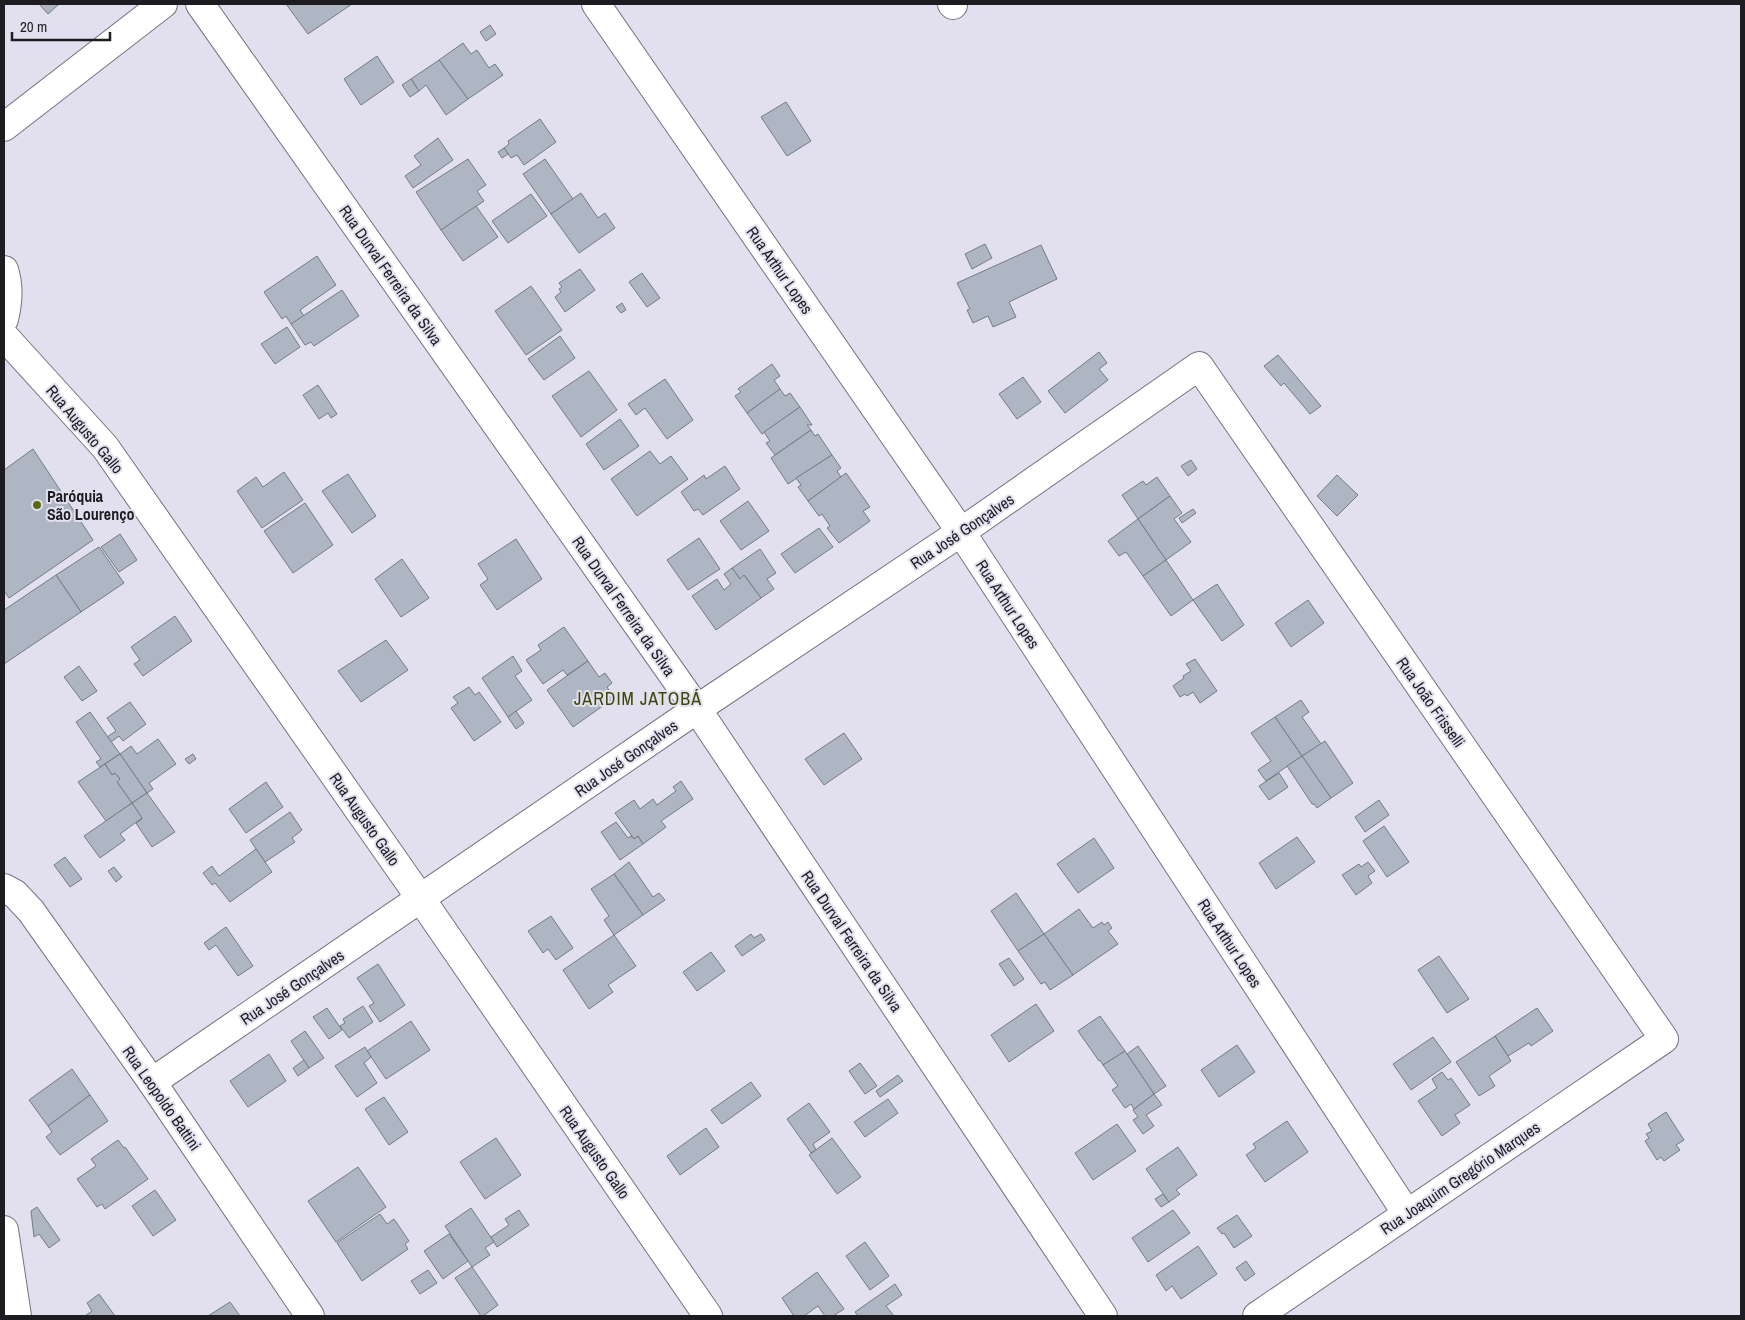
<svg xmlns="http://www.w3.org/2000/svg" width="1745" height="1320" font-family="'Archivo Narrow',sans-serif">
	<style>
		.building { fill: #adb6c2; stroke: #737b86 }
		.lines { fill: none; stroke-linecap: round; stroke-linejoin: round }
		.minor-casing { stroke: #757380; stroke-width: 30 }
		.minor { stroke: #fff; stroke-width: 28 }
		.poi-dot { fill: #5c690f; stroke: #e2e0ee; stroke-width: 2 }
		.labels { text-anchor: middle; stroke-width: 4; stroke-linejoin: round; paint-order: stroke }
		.street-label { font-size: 16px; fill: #1d1c21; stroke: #e2e0ee }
		.poi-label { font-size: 16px; font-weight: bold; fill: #1d1c21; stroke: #e2e0ee; text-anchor: start }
		.neighbourhood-label { font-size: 18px; letter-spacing: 1px; fill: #3d460a; stroke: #e2e0ee }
	</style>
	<rect width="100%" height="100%" fill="#e2e0ee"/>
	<!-- building -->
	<g class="building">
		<path d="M39,4h20l-11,10z"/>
		<path d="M286,4h66l-44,30z"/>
		<path d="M490,25l6,9 -10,7 -6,-9z"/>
		<path d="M463,43l8,11 6,-4 12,18 6,-4 8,11 -35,24 -29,-39z"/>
		<path d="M377,56l17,26 -33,23 -17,-26z"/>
		<path d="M439,60l29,39 -22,16 -20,-30 -7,6 -8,-12z"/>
		<path d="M411,79l8,12 -9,6 -8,-12z"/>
		<path d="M786,102l25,39 -24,15 -26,-39z"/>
		<path d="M540,119l16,23 -32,23 -7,-10 -6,3 -7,-10 5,-4 -1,-3z"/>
		<path d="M438,138l15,22 -40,28 -8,-12 16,-11 -7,-9z"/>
		<path d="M504,148l4,6 -6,4 -4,-6z"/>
		<path d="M468,159l18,26 -9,6 7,10 -43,29 -25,-38z"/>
		<path d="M545,159l28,40 -22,15 -28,-40z"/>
		<path d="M581,193l17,25 7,-5 10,15 -36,25 -28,-39z"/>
		<path d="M531,194l16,22 -39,27 -16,-22z"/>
		<path d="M476,206l22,31 -35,24 -22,-31z"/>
		<path d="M985,244l7,14 -20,11 -7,-15z"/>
		<path d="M1041,245l16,34 -48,23 7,15 -23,10 -5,-11 -15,7 -6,-13 3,-1 -13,-26z"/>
		<path d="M317,256l19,29 -36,25 4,6 -13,8 -5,-8 -4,3 -18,-27z"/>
		<path d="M580,269l15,21 -30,22 -10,-15 6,-5 -2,-3 3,-2 -3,-4z"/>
		<path d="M642,273l18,25 -13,9 -18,-25z"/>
		<path d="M531,286l31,44 -36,25 -31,-44z"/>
		<path d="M342,290l17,26 -45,30 -3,-4 -6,3 -14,-21z"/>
		<path d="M622,303l4,7 -5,3 -5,-6z"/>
		<path d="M287,327l13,20 -25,17 -14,-20z"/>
		<path d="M560,336l15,22 -31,22 -16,-21z"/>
		<path d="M1099,352l8,11 -8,6 9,11 -43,33 -17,-22z"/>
		<path d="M1278,355l43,51 -11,8 -26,-31 -3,3 -17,-20z"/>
		<path d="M772,364l8,12 -6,4 6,9 -33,24 -12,-17 6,-4 -3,-3z"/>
		<path d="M589,371l28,39 -36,27 -29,-41z"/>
		<path d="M1023,377l18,25 -24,17 -18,-25z"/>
		<path d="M665,379l28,41 -26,19 -22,-31 -9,7 -8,-11z"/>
		<path d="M318,385l19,29 -6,4 -3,-5 -9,6 -16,-24z"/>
		<path d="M780,389l5,7 5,-3 10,14 -38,27 -15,-21z"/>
		<path d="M800,407l12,18h-5l4,5 -36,25 -9,-12 4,-2 -6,-9z"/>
		<path d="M620,419l19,27 -35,24 -18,-26z"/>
		<path d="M811,430l4,6 3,-2 14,21 -44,29 -17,-26z"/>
		<path d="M33,449l60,91 -84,58 -5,-7v-121z"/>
		<path d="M650,451l10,13 11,-8 17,23 -51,37 -26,-37z"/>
		<path d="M832,455l9,13 -4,3 4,6 -33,24 -10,-14 3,-2 -5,-7z"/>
		<path d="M1191,460l6,9 -9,7 -7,-10z"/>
		<path d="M725,466l15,23 -37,26 -5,-6 -4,2 -13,-19 23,-17 2,4z"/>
		<path d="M284,472l19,28 -41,28 -25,-37 19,-14 7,10z"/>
		<path d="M846,473l24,34 -7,4 7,10 -31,22 -12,-15 3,-2 -8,-12 -3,2 -11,-15z"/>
		<path d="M348,474l28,42 -24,17 -30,-42z"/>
		<path d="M1337,475l21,20 -21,21 -20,-20z"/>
		<path d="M1157,477l13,19 -32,23 -16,-24 21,-14 3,4z"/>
		<path d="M1170,496l12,17 -8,6 17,23 -25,18 -28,-41z"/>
		<path d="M748,501l21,30 -28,19 -21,-29z"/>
		<path d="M305,503l28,42 -40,28 -29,-42z"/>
		<path d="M1193,509l3,4 -14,10 -3,-5z"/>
		<path d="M1138,519l28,41 -23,16 -17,-24 -7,4 -11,-15z"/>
		<path d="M819,528l14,19 -38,26 -14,-19z"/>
		<path d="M120,534l17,26 -18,12 -18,-25z"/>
		<path d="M699,538l21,31 -32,21 -21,-30z"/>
		<path d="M516,539l26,40 -45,31 -17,-25 8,-6 -10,-15z"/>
		<path d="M99,547l25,36 -43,29 -25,-37z"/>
		<path d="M760,549l16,24 -9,6 7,10 -13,9 -17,-23 -4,4 -8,-11z"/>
		<path d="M402,559l27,39 -28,19 -26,-38z"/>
		<path d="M1166,560l27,40 -22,16 -28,-40z"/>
		<path d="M732,568l8,11 4,-4 17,23 -45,32 -24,-34 25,-17 7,11 7,-6 -7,-10z"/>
		<path d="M56,575l25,37 -77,52v-54z"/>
		<path d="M1217,584l27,41 -22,16 -29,-41z"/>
		<path d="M1308,600l16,23 -33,24 -16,-24z"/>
		<path d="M175,616l17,25 -49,35 -9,-12 6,-4 -9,-13z"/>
		<path d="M564,627l24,34 -21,14 -4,-5 -20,14 -17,-24 15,-10 -3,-5z"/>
		<path d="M386,640l22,30 -47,32 -23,-31z"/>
		<path d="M513,656l9,15 -7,5 17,24 -24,17 -26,-39z"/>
		<path d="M1195,659l22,32 -17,12 -7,-11 -6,4 -2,-2 -5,3 -7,-11 11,-8 -1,-2 8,-5 -5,-7z"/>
		<path d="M588,661l11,16 6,-4 7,10 -5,4 7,11 -41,29 -26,-37z"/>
		<path d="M79,666l18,25 -15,10 -18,-24z"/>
		<path d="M469,687l6,8 4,-3 22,30 -27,19 -23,-33 7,-5 -5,-6z"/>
		<path d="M1301,700l8,12 -7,5 19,27 -19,12 -27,-39z"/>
		<path d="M130,702l16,22 -23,17 -4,-5 -8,6 -4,-5 9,-6 -9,-13z"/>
		<path d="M516,711l8,12 -8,6 -8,-12z"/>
		<path d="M90,712l30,42 -20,13 -4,-5 5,-3 -25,-37z"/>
		<path d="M1275,717l27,39 -36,25 -8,-11 13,-9 -20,-28z"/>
		<path d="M844,733l18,26 -38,26 -19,-26z"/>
		<path d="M158,739l18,25 -27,19 4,6 -6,4 -27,-39 11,-8 6,8z"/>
		<path d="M1325,741l28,42 -22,15 -29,-42z"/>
		<path d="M120,754l27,39 -15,10 -15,-21 3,-3 -5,-6 -3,2 -7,-11z"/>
		<path d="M193,754l3,5 -7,5 -4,-5z"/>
		<path d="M1302,756l29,42 -14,10 -3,-4h-2l-25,-38z"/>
		<path d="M105,764l7,11 3,-2 5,6 -3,3 15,21 -26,18 -28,-39z"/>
		<path d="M1279,773l9,14 -19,13 -10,-14z"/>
		<path d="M681,781l12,18 -32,22 5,6 -23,17 -5,-8 -4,3 -19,-26 19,-13 6,9 13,-10 4,6 19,-14 -3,-4z"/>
		<path d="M266,782l17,25 -37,26 -17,-24z"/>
		<path d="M147,793l28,39 -23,15 -16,-24 6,-4 -10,-16z"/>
		<path d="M1379,800l10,15 -24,17 -10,-15z"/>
		<path d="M132,803l10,15 -22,16 5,6 -25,18 -16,-22z"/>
		<path d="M290,812l12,18 -10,8 3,4 -30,20 -15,-22z"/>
		<path d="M616,822l12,16 3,-2 3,3 4,-3 5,8 -23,16 -19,-28z"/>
		<path d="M1384,826l25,36 -22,15 -24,-36z"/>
		<path d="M1297,837l18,25 -39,27 -17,-26z"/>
		<path d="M1094,838l20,30 -36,25 -21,-29z"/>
		<path d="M256,849l16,23 -42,30 -15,-19 -3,2 -9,-12 9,-7 7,10z"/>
		<path d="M65,857l17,22 -12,8 -16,-22z"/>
		<path d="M629,862l24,35 6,-4 6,7 -22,15 -29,-41z"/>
		<path d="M1368,862l7,9 -7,5 4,7 -16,12 -14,-20 17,-11 2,3z"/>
		<path d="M114,867l8,10 -6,5 -8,-11z"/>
		<path d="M614,874l29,41 -29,20 -10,-15 5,-4 -18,-27z"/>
		<path d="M1016,893l28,41 -26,17 -27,-40z"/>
		<path d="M1079,909l14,19 9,-6 2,3 4,-3 4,6 -4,3 10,13 -45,31 -29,-41z"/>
		<path d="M551,916l22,32 -17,12 -8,-11 -5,4 -15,-22z"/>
		<path d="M226,927l27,39 -15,10 -22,-31 -7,5 -5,-7z"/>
		<path d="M751,934l3,4 7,-4 4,6 -23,16 -7,-10z"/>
		<path d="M1044,934l29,41 -23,15 -5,-8 -4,2 -23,-33z"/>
		<path d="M614,935l22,31 -28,19 5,7 -24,17 -26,-39z"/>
		<path d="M711,952l14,19 -28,20 -14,-19z"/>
		<path d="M1439,956l30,43 -22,14 -29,-43z"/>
		<path d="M1009,958l15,21 -10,7 -15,-22z"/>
		<path d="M378,964l27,41 -25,17 -11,-16 5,-3 -17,-25z"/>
		<path d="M1036,1004l18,27 -45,31 -18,-27z"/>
		<path d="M363,1006l10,16 -24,16 -9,-12 5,-3 -2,-4z"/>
		<path d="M327,1008l15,22 -13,9 -16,-22z"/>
		<path d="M1537,1008l16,23 -22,15 -2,-3 -21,13 -13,-20z"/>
		<path d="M1100,1016l25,35 -22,14 -3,-5 -1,1 -21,-30z"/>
		<path d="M411,1021l19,29 -44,29 -19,-28z"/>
		<path d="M305,1031l19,27 -15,10 -18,-27z"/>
		<path d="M1495,1036l16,25 -22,15 6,10 -16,10 -23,-34z"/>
		<path d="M1433,1037l18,25 -40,28 -18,-26z"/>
		<path d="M1237,1045l18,27 -36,25 -18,-27z"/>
		<path d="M1138,1046l28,40 -12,8 -27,-40z"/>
		<path d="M365,1047l6,10 -7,6 13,20 -20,14 -22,-31z"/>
		<path d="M1125,1051l29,43 -20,15 -3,-5 -6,4 -13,-18 6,-4 -15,-21z"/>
		<path d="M269,1054l17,27 -38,26 -18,-26z"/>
		<path d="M304,1060l5,8 -11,8 -5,-8z"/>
		<path d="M860,1063l17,23 -12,8 -16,-23z"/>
		<path d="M72,1069l18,26 -42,31 -19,-26z"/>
		<path d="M1442,1072l6,8 3,-2 19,27 -15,10 5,8 -18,13 -24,-35 19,-13 -5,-9z"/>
		<path d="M898,1075l5,6 -23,16 -4,-6z"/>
		<path d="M751,1082l10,14 -39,28 -11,-14z"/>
		<path d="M1154,1094l8,11 -16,10 8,11 -11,8 -10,-14 5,-3 -5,-7z"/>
		<path d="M90,1095l18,26 -48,34 -14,-18 6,-5 -4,-6z"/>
		<path d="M384,1097l24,35 -19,13 -24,-36z"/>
		<path d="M888,1099l10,14 -33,24 -11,-15z"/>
		<path d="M809,1103l21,29 -17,12 3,6 -5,3 -24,-34z"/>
		<path d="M1666,1112l18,28 -8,5 4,5 -16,11 -3,-4 -4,3 -12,-19 4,-3 -3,-4 6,-3 -4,-7z"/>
		<path d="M1287,1121l21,31 -43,30 -19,-27 10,-7 -3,-4z"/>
		<path d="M1117,1124l19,27 -43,29 -18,-27z"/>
		<path d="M706,1128l13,19 -39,28 -13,-19z"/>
		<path d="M496,1138l25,37 -36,24 -25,-37z"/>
		<path d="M832,1138l29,39 -24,17 -28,-39z"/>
		<path d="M118,1140l6,8 1,-1 23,32 -43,30 -3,-5 -5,3 -20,-28 19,-13 -5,-7z"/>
		<path d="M1178,1147l19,28 -21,15 4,4 -11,8 -23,-33z"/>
		<path d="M358,1167l28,40 -50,35 -28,-41z"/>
		<path d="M155,1190l21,30 -23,16 -21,-30z"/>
		<path d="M1163,1194l6,8 -8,5 -6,-8z"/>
		<path d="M37,1207l23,33 -11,8 -10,-14 -5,3 -3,-26z"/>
		<path d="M471,1208l23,34 -9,6 5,7 -18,12 -27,-41z"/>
		<path d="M519,1210l10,15 -32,22 -6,-10 18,-12 -4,-6z"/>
		<path d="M1173,1210l17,23 -42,29 -16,-24z"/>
		<path d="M380,1214l7,10 7,-5 15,22 -4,3 3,5 -46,32 -25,-38z"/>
		<path d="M1237,1215l15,21 -18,12 -10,-15 -2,1 -5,-6z"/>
		<path d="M449,1234l19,27 -25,18 -19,-28z"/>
		<path d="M865,1242l24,34 -19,14 -24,-34z"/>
		<path d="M1198,1246l19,28 -36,25 -9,-13 -6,5 -10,-16z"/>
		<path d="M1246,1261l9,13 -10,7 -9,-13z"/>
		<path d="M472,1267l26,38 -15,11h-2l-26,-38z"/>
		<path d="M428,1270l9,13 -17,11 -9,-13z"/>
		<path d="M817,1272l27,37 -11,7h-8l-7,-10 -14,10h-10l-12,-18z"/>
		<path d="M895,1284l7,11 -16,11 8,10h-36l-3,-4z"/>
		<path d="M99,1294l16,22h-30l7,-5 -5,-8z"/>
		<path d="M230,1302l10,14h-32z"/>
	</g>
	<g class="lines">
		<defs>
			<g id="minor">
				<path d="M200,4l497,705 406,607"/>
				<path d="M596,4l365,528 446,682"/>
				<path d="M952,4l1,1"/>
				<path d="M4,127l159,-123"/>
				<path d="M4,270c5,15 4,33 0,49"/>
				<path d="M4,336l101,111 316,452 287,417"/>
				<path d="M4,888l11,6 16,17 121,171 158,234"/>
				<path d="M152,1082l545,-373 264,-177 238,-166 465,673 -407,277"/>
				<path d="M4,1230l13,86"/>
			</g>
		</defs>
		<!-- minor casing -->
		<use href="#minor" class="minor-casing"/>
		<!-- minor -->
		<use href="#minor" class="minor"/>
	</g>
	<!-- markers -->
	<circle class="poi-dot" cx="37" cy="505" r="5"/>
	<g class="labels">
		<!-- street labels -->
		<g class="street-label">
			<text transform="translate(780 270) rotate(55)" y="6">Rua Arthur Lopes</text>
			<text transform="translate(391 275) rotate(55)" y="6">Rua Durval Ferreira da Silva</text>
			<text transform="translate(85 429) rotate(50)" y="6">Rua Augusto Gallo</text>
			<text transform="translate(962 531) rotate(-34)" y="6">Rua José Gonçalves</text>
			<text transform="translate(1008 604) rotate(57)" y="6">Rua Arthur Lopes</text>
			<text transform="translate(624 606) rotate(55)" y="6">Rua Durval Ferreira da Silva</text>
			<text transform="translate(1431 702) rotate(55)" y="6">Rua João Frisselli</text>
			<text transform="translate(626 758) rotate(-35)" y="6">Rua José Gonçalves</text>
			<text transform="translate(365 819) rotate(55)" y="6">Rua Augusto Gallo</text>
			<text transform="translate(852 941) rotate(56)" y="6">Rua Durval Ferreira da Silva</text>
			<text transform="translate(1230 943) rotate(57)" y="6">Rua Arthur Lopes</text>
			<text transform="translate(292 987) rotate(-34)" y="6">Rua José Gonçalves</text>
			<text transform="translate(162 1098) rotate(55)" y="6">Rua Leopoldo Battini</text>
			<text transform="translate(595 1152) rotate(55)" y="6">Rua Augusto Gallo</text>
			<text transform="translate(1460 1178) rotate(-34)" y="6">Rua Joaquim Gregório Marques</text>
		</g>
		<!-- poi labels -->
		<g class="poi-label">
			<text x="47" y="502">Paróquia<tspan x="47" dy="18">São Lourenço</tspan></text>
		</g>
		<!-- neighbourhood labels -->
		<g class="neighbourhood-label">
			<text x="638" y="705">JARDIM JATOBÁ</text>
		</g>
	</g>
	<!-- border -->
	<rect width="1745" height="1320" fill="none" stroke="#1d1c21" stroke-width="10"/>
	<!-- scale -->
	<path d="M12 32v8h98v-8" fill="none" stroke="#1d1c21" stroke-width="2.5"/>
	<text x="20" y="32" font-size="15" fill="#1d1c21" stroke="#e2e0ee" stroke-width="4" paint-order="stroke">20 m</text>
</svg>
